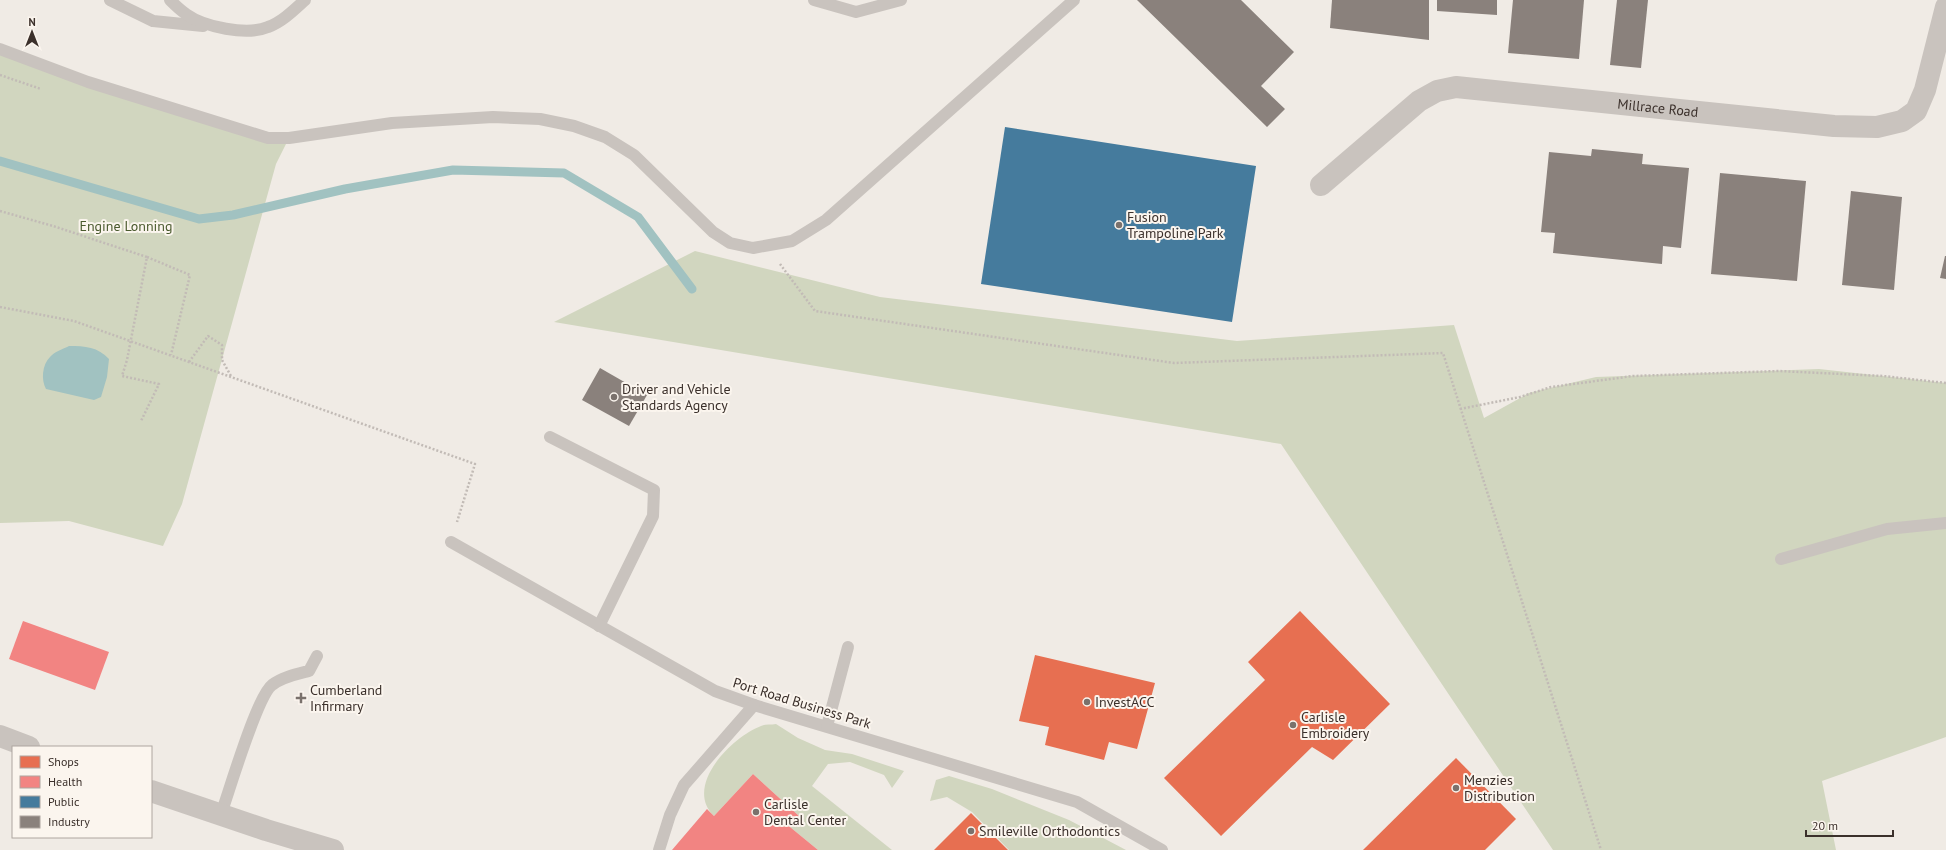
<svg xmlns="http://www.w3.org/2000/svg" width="1946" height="850" font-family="'PT Sans',sans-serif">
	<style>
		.green { fill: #d1d6bf }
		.water { fill: #a1c2c1 }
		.shops { fill: #e76f51 }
		.health { fill: #f28482 }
		.public { fill: #457b9d }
		.industry { fill: #8a817c }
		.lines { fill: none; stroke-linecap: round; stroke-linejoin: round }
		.stream { stroke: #a1c2c1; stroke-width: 9 }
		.path { stroke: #c2bbb6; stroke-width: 2.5; stroke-dasharray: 2 2; stroke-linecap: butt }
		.service { stroke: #c9c3be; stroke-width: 12 }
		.minor { stroke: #c9c3be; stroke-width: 22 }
		.poi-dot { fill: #7a716c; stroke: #fbf5ee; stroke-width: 1.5 }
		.labels { text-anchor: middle; stroke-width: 4; stroke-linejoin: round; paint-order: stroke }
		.street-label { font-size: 14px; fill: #3b302b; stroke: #fbf5ee }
		.poi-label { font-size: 14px; fill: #3b302b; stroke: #fbf5ee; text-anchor: start }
		.park-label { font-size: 14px; fill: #4a5a2e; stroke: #fbf5ee }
	</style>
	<rect width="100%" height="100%" fill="#f0ebe5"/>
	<!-- green -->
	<g class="green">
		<path d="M0,44l88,38 201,56 -13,26 -94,340 -19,42 -94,-25 -69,2z"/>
		<path d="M695,251l185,46 357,44 217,-16 30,93 45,-25 67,-16 223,-8 127,14v354l-124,44 14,69h-283l-272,-406 -727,-122z"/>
		<path d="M776,724l22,14 27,12 27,4 52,17 -12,17 -8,-13 -34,-13 -22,2 -16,22 80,64h-74l-28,-23 9,-11 -46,-42 -39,42c-31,-30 18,-79 47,-90 4,-2 10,-1 15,-2z"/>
		<path d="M949,776l43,13 77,31 57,30h-117l-37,-38 -25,-15 -17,4 6,-21z"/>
	</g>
	<!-- water -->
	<path class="water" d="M69,346c16,0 29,1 40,13l-2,18 -6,20 -7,3 -48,-11c-5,-9 -4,-24 4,-32 4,-5 13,-8 19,-11z"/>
	<!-- shops -->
	<g class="shops">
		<path d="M1300,611l90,93 -57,56 -21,-13 -91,89 -57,-58 101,-98 -17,-18z"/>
		<path d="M1035,655l120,28 -18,66 -28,-7 -5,18 -59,-15 4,-18 -30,-6z"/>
		<path d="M1456,758l60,61 -31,31h-122z"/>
		<path d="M971,813l37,37h-74z"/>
	</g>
	<!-- health -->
	<g class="health">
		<path d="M23,621l86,31 -14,38 -86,-31z"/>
		<path d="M753,774l46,42 -9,11 28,23h-146l35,-41 7,7z"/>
	</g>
	<!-- public -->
	<path class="public" d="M1005,127l251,39 -24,156 -251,-38z"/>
	<!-- industry -->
	<g class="industry">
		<path d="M1137,0h104l53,52 -33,34 24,23 -18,18z"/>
		<path d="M1332,0h97v40l-99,-12z"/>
		<path d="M1437,0h60v15l-60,-4z"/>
		<path d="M1513,0h71l-5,59 -71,-6z"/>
		<path d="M1617,0h31l-7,68 -31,-3z"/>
		<path d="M1592,149l51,5 -1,10 47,4 -8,80 -18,-2 -1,18 -109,-11 2,-20 -14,-1 8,-80 42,4z"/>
		<path d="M1720,173l86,8 -9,100 -86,-7z"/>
		<path d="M1851,191l51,6 -8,93 -52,-5z"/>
		<path d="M1945,256h1v23l-6,-1z"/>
		<path d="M600,368l47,27 -18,31 -47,-26z"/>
	</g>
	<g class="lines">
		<!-- stream -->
		<path class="stream" d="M0,161l199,58 34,-4 112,-26 108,-19 111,3 74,44 54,72"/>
		<!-- path -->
		<g class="path">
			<path d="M0,75l41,14"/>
			<path d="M0,211l53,15 94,31 -20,103 -5,16 37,8 -18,37"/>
			<path d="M147,257l43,18 -19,80"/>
			<path d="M780,264l35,47 359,52 269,-10 158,497"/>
			<path d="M0,307l74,14 401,143 -18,58"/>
			<path d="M189,362l19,-26 14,9v15l9,16"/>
			<path d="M1460,409l60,-12 31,-10 82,-11 146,-5 104,5 63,7"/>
		</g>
		<!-- service -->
		<g class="service">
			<path d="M110,0l43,21 50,5"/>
			<path d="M170,0c5,5 10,10 16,14 18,13 61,22 82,13 14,-5 26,-17 37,-27"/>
			<path d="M814,0l42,12 45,-12"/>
			<path d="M0,49l88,33 180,56h21l103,-15 101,-6 47,2 34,7 31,11 29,18 79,77 17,11 23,5 39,-7 34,-21 248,-220"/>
			<path d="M550,437l104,53 -1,26 -54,110"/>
			<path d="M451,542l264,149 39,14 323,97 85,48"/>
			<path d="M1781,559l106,-30 59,-6"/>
			<path d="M827,726l21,-79"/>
			<path d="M221,814c8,-22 36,-118 51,-129 10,-8 25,-11 37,-14l8,-15"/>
			<path d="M659,850l11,-35 14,-30 70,-80"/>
		</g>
		<!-- minor -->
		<g class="minor">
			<path id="s1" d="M1321,185l98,-84 18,-10 19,-4 378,39 43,1 25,-6 14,-10 9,-21 21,-83"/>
			<path d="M0,736l29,11"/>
			<path d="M151,791l115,39 67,20"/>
		</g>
	</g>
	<!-- markers -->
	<g class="poi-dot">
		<circle cx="1119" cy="225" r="4"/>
		<circle cx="614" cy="397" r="4"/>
		<path d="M299 692h4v4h4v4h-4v4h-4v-4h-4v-4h4z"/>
		<circle cx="1087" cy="702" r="4"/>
		<circle cx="1293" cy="725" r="4"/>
		<circle cx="1456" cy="788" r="4"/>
		<circle cx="756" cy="812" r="4"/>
		<circle cx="971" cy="831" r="4"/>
	</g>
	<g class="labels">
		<!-- street labels -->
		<g class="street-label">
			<text dy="5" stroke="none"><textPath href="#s1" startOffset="372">Millrace Road</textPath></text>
			<text transform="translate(802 703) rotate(17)" y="5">Port Road Business Park</text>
		</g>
		<!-- poi labels -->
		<g class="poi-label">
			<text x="1127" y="222">Fusion<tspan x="1127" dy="16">Trampoline Park</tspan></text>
			<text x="622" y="394">Driver and Vehicle<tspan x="622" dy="16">Standards Agency</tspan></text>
			<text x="310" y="695">Cumberland<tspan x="310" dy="16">Infirmary</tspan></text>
			<text x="1095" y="707">InvestACC</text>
			<text x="1301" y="722">Carlisle<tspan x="1301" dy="16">Embroidery</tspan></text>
			<text x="1464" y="785">Menzies<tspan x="1464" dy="16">Distribution</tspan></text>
			<text x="764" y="809">Carlisle<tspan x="764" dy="16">Dental Center</tspan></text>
			<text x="979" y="836">Smileville Orthodontics</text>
		</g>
		<!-- park labels -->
		<g class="park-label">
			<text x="126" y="231">Engine Lonning</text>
		</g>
	</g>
	<!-- legend -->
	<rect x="12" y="746" width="140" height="92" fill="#fbf5ee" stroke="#aea6a0"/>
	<rect x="20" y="756" width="20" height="12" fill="#e76f51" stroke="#aea6a0"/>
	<text x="48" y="766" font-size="12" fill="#3b302b">Shops</text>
	<rect x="20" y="776" width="20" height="12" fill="#f28482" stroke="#aea6a0"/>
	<text x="48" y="786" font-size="12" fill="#3b302b">Health</text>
	<rect x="20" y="796" width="20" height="12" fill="#457b9d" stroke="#aea6a0"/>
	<text x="48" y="806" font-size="12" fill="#3b302b">Public</text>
	<rect x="20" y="816" width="20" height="12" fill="#8a817c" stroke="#aea6a0"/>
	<text x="48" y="826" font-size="12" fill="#3b302b">Industry</text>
	<!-- north arrow -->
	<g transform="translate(32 32)" stroke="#fbf5ee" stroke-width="3" paint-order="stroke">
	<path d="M0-3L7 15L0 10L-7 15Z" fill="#3b302b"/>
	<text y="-6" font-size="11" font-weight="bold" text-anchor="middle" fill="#3b302b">N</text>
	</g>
	<!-- scale -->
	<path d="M1806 830v6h87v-6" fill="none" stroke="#3b302b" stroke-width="2"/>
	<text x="1812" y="830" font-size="12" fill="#3b302b" stroke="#fbf5ee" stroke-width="3" paint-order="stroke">20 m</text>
</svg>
